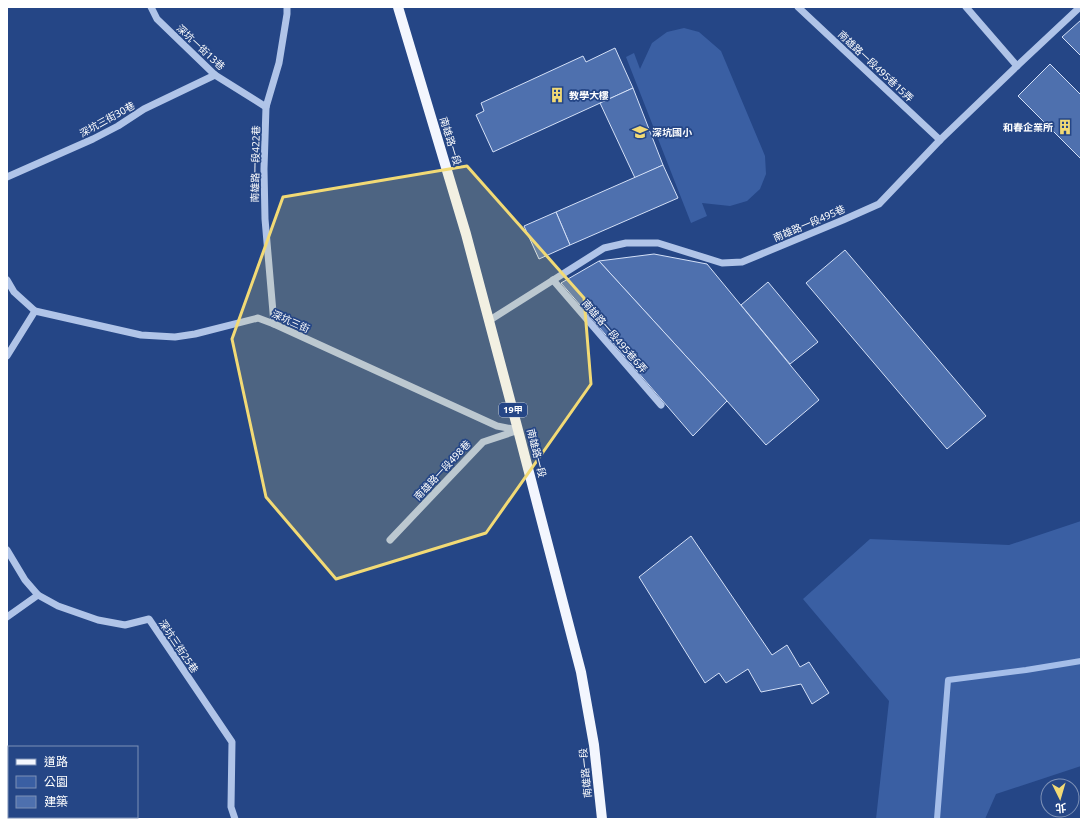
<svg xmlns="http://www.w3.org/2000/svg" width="1088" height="826" font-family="'Noto Sans','Noto Sans TC',sans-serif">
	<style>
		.green { fill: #3a5fa3 }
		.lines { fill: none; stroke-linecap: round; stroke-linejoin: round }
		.stream { stroke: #a5bee9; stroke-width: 6 }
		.building { fill: #4e70ae; stroke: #d4e0f7 }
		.minor { stroke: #b0c4e8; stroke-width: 7 }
		.major { stroke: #f3f6fe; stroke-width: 10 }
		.marked { fill: #f2da75; fill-opacity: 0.2; stroke: #f2da75; stroke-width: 3; stroke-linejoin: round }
		.labels { text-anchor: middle; stroke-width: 3.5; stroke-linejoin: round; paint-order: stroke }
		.shield { fill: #254686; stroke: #bec8db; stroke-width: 1 }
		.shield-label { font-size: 9px; font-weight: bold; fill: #fff }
		.street-label { font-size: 10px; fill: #fff; stroke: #254686 }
		.poi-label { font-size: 10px; font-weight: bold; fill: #fff; stroke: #254686; text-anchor: start }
	</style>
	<rect width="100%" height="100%" fill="#254686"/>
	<!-- green -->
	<g class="green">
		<path d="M684,28l15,4 22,19 44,105 1,18 -6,15 -13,12 -17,5 -28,-3 5,13 -16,7 -65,-166 8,-4 6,16 12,-26 15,-11z"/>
		<path d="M1081,521v245l-85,28 -11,25h-109l13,-118 -86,-102 67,-60 139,6z"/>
	</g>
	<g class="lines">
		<!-- stream -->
		<path class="stream" d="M937,819l11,-139 78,-10 55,-9"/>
	</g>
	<!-- building -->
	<g class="building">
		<path d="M1081,20v36l-19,-19z"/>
		<path d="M615,48l18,40 -140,64 -17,-37 8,-4 -3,-8 102,-47 3,6z"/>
		<path d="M1050,64l31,31v64l-63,-63z"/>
		<path d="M633,88l30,77 -28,13 -35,-75z"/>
		<path d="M663,165l15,33 -108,47 -14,-33z"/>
		<path d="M556,212l14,33 -31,14 -15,-33z"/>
		<path d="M845,250l141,166 -39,33 -141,-166z"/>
		<path d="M654,254l53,10 112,136 -53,45 -39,-44 -128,-140z"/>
		<path d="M599,261l128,140 -34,35 -132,-153z"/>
		<path d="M768,282l50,60 -28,22 -49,-59z"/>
		<path d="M691,536l81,119 15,-10 13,22 9,-5 20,31 -17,11 -11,-20 -40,8 -13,-23 -22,14 -7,-10 -14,10 -66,-106z"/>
	</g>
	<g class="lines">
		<!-- minor -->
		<g class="minor">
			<path d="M151,7l6,12 58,56 51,32"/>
			<path d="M798,7l142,133"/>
			<path d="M966,7l51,59"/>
			<path d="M7,177l86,-38 25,-13 26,-17 71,-34"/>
			<path d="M7,280l7,12 21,19 106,24 34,2 20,-3 63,-16 16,6 223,102 21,4"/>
			<path d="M553,280l108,125"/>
			<path d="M490,320l114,-72 22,-5h32l64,20 20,-1 101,-42 36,-16 61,-64 77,-74 63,-59"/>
			<path d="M274,324l-9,-105 -1,-50 2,-62 13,-44 8,-49v-7"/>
			<path d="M7,356l28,-45"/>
			<path d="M390,540l93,-98 33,-11"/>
			<path d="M7,550l18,30 13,15 20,11 40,14 27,5 24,-6 83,123 -1,65 4,12"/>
			<path d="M7,617l31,-22"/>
		</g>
		<!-- major -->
		<path class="major" d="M398,7l68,227 52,196 63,242 13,73 8,74"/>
	</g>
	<!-- marked area -->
	<path class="marked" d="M467,166l117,132 7,86 -105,149 -150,46 -70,-82 -34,-158 51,-142z"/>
	<!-- icons -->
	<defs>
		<symbol id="building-bare" viewBox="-9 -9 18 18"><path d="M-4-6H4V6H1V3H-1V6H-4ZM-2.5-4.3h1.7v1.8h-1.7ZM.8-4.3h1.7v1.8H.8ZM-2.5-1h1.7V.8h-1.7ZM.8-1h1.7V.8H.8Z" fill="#f2da75" stroke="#254686" stroke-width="2.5" paint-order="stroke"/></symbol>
		<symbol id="school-bare" viewBox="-9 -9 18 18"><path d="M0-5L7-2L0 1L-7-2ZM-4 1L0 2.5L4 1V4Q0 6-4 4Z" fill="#f2da75" stroke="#254686" stroke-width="2.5" paint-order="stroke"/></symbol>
	</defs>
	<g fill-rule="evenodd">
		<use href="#building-bare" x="546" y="84" width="22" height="22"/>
		<use href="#building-bare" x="1054" y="116" width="22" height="22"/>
		<use href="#school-bare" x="629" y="121" width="22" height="22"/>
	</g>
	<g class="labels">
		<!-- shield labels -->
		<rect class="shield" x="499" y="403" width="28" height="14" rx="3"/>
		<g class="shield-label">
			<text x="513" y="413">19甲</text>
		</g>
		<!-- street labels -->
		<g class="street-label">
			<text transform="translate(201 47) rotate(43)" y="4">深坑一街13巷</text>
			<text transform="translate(876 66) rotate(43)" y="4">南雄路一段495巷15弄</text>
			<text transform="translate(107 119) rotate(-29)" y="4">深坑三街30巷</text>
			<text transform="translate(451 141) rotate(73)" y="4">南雄路一段</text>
			<text transform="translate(255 164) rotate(-89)" y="4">南雄路一段422巷</text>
			<text transform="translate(809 223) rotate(-23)" y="4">南雄路一段495巷</text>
			<text transform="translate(291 321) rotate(24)" y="4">深坑三街</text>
			<text transform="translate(615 336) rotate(49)" y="4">南雄路一段495巷6弄</text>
			<text transform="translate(537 453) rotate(76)" y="4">南雄路一段</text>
			<text transform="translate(442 470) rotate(-47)" y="4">南雄路一段498巷</text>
			<text transform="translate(179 646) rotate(56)" y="4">深坑三街25巷</text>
			<text transform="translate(585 773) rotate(-96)" y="4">南雄路一段</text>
		</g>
		<!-- poi labels -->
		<g class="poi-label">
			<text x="569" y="99">教學大樓</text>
			<text x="1053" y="131" text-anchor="end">和春企業所</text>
			<text x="652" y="136">深坑國小</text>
		</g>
	</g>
	<!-- border -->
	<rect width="1088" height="826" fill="none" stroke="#ffffff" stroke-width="16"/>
	<!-- legend -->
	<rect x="8" y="746" width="130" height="72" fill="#254686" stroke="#7c90b6"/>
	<rect x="16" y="759" width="20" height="6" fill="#f3f6fe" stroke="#7c90b6"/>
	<text x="44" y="766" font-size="12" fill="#ffffff">道路</text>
	<rect x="16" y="776" width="20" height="12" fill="#3a5fa3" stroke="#7c90b6"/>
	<text x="44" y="786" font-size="12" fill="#ffffff">公園</text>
	<rect x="16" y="796" width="20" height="12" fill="#4e70ae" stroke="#7c90b6"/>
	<text x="44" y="806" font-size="12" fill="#ffffff">建築</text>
	<!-- north arrow -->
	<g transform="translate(1060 798) rotate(175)"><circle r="19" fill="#254686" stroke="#7c90b6"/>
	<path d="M0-3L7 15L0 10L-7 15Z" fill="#f2da75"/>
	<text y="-6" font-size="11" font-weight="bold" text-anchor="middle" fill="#ffffff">北</text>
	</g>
</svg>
